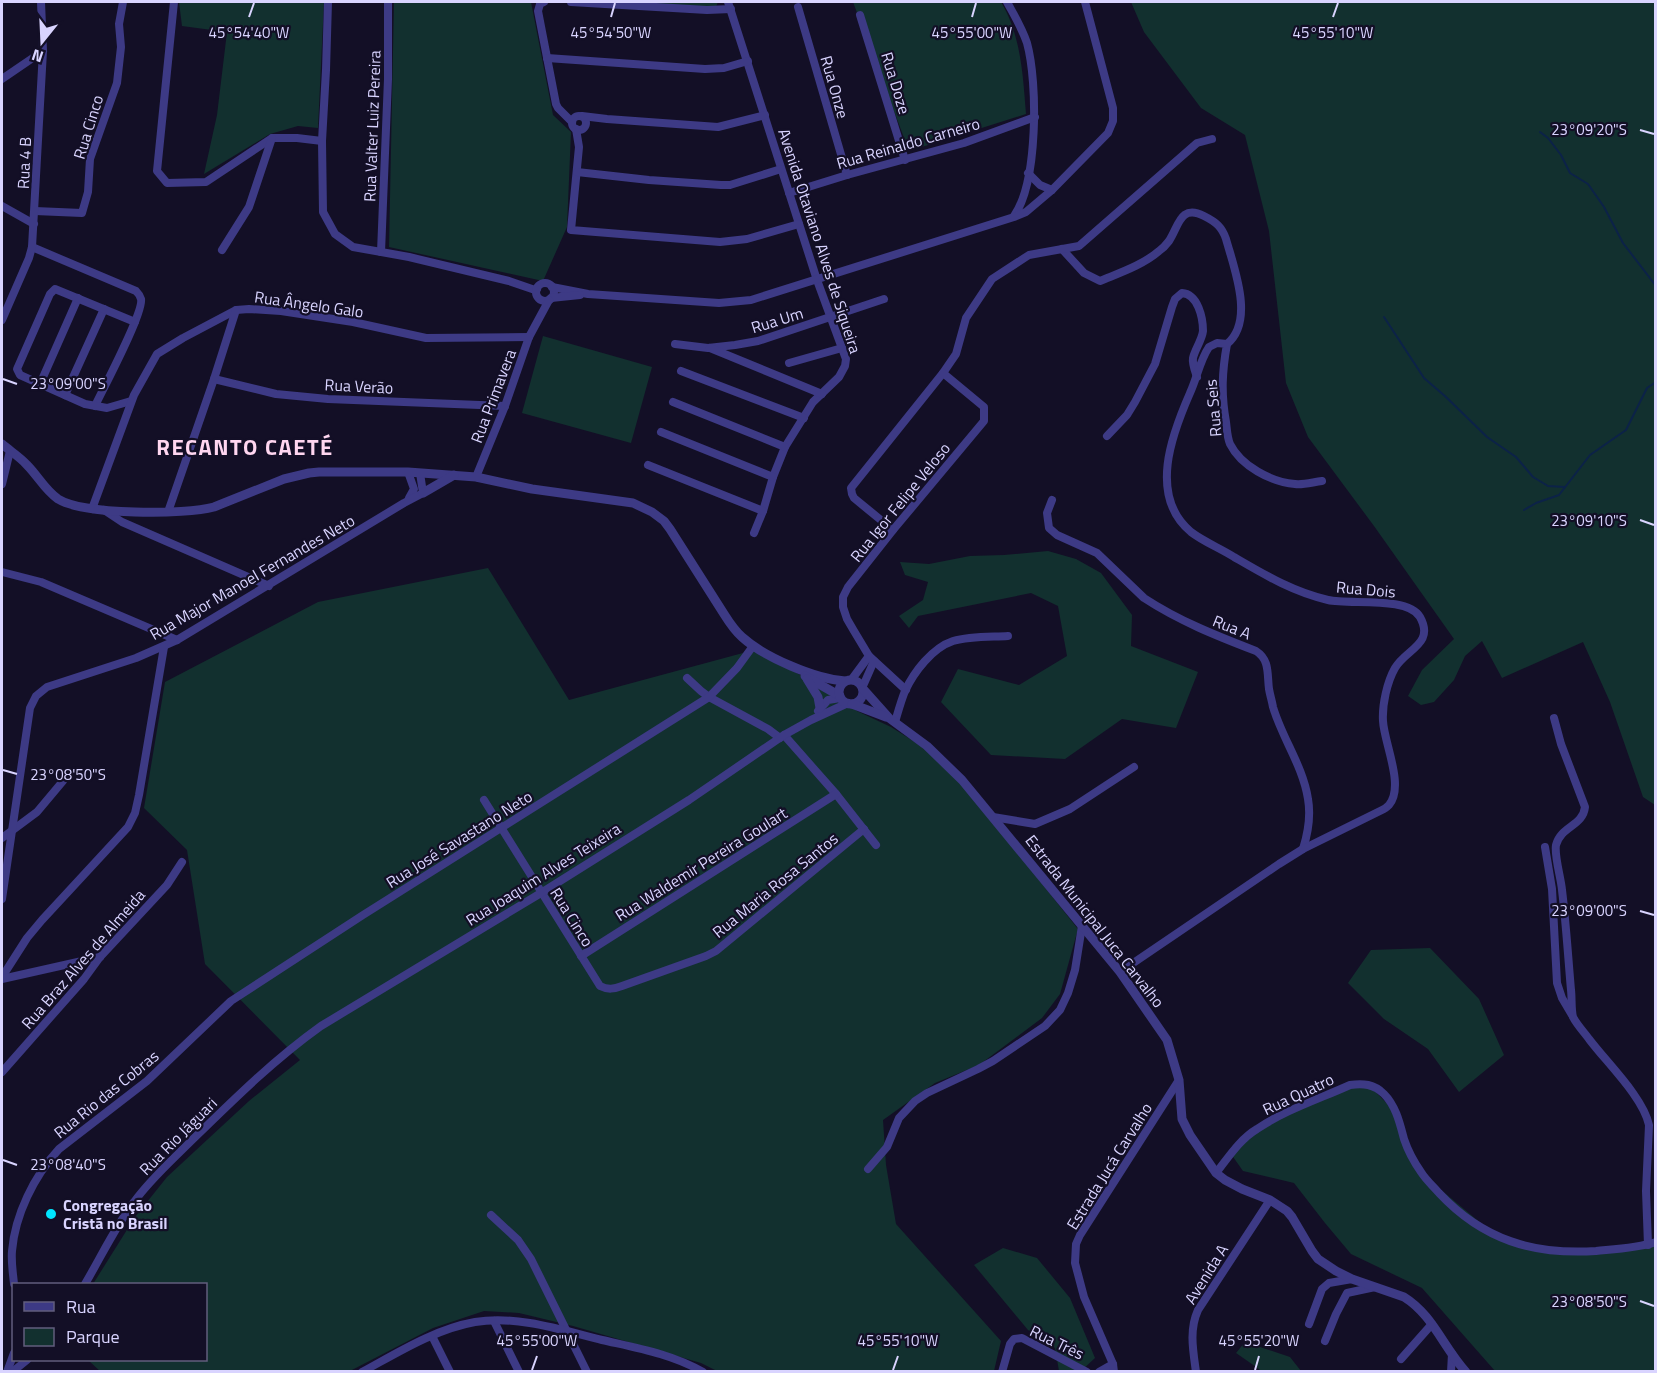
<svg xmlns="http://www.w3.org/2000/svg" width="1657" height="1373" font-family="'Titillium Web',sans-serif">
	<style>
		.green { fill: #12302f }
		.lines { fill: none; stroke-linecap: round; stroke-linejoin: round }
		.stream { stroke: #0c2248; stroke-width: 2 }
		.minor { stroke: #3d3a85; stroke-width: 8 }
		.tertiary { stroke: #3d3a85; stroke-width: 9 }
		.ticks { fill: none; stroke: #d9d4ff; stroke-width: 2 }
		.poi-dot { fill: #00e5ff; stroke: #130f26; stroke-width: 2 }
		.labels { text-anchor: middle; stroke-width: 4.5; stroke-linejoin: round; paint-order: stroke }
		.street-label { font-size: 16px; fill: #d9d4ff; stroke: #130f26 }
		.poi-label { font-size: 16px; font-weight: bold; fill: #d9d4ff; stroke: #130f26; text-anchor: start }
		.district-label { font-size: 22px; font-weight: bold; letter-spacing: 1.5px; fill: #ffd6f0; stroke: #130f26 }
		.ticks-label { font-size: 15px; text-anchor: middle; fill: #d9d4ff; stroke: #130f26; stroke-width: 4.5; stroke-linejoin: round; paint-order: stroke }
	</style>
	<rect width="100%" height="100%" fill="#130f26"/>
	<!-- green -->
	<g class="green">
		<path d="M179,2h145l-6,126 -20,-2 -28,8 -66,40 13,-59 10,-83 -45,-6z"/>
		<path d="M394,2h137l22,113 18,17 -4,95 -24,54 -154,-34z"/>
		<path d="M633,2h85l-3,7z"/>
		<path d="M853,2h148c20,33 22,74 25,112l-117,37z"/>
		<path d="M1131,2h524v803l-12,-8 -33,-95 -27,-60 -81,36 -20,-37 -17,15 -11,24 -20,22 -13,3 -13,-9 14,-26 32,-31 -80,-113 -66,-89 -22,-54 -17,-152 -24,-96 -44,-27 -57,-76z"/>
		<path d="M543,336l109,31 -21,76 -109,-30z"/>
		<path d="M1048,551l28,8 25,14 31,42 -1,31 67,26 -22,56 -54,-9 -57,40 -74,-4 -50,-53 17,-33 61,16 48,-29 -9,-50 -27,-13 -113,23 -9,12 -10,-12 24,-16 5,-18 -23,-7 -5,-13 29,2 41,-8 34,-1z"/>
		<path d="M488,568l81,132 185,-50 52,28 51,33 34,16 35,22 33,33 29,34 90,113 -18,65 -18,24 -63,47 -44,18 -52,37 3,45 10,59 105,117 -7,30h-277l-16,-8 -128,-37 -54,-13 -35,-2 -51,17 -83,43 -249,1 -13,-12h118v-76h-113l42,-67 32,-40 82,-76 51,-41 -95,-96 -18,-114 -43,-42 21,-126 153,-80z"/>
		<path d="M1430,948l49,51 25,56 -45,37 -31,-43 -44,-30 -36,-36 23,-33z"/>
		<path d="M1350,1085h19l27,28 26,61 73,61 73,17 79,-7 8,-5v131h-160l-73,-83 -71,-34 -26,-31 -31,-40 -51,-12 -12,-17 24,-25z"/>
		<path d="M1003,1248l34,10 33,40 25,60 -14,13h-22l-4,-23 -27,-18 -54,-65z"/>
		<path d="M1245,1342l45,15 11,14h-41l-1,-2 -23,-16z"/>
	</g>
	<g class="lines">
		<!-- stream -->
		<g class="stream">
			<path d="M1540,132l8,6 13,17 9,18 18,11 16,23 19,36 33,43"/>
			<path d="M1384,317l40,61 22,19 41,40 29,20 17,20 15,9 17,1"/>
			<path d="M1524,510l12,-7 23,-8 31,-40 36,-25 21,-42 9,-6"/>
		</g>
		<!-- minor -->
		<g class="minor">
			<path d="M174,2l-17,169 10,12 39,-1 66,-44h25l25,3"/>
			<path d="M328,2l-2,68 -4,71 1,71 12,22 18,13 56,10 100,24 26,9 2,-1"/>
			<path d="M544,2l-4,2 -2,7 18,93 2,4 14,14"/>
			<path d="M571,2l136,8 24,-1"/>
			<path d="M728,2l89,278 29,79 -1,7 -6,11 -26,25 -28,45 -12,30 -10,34 -9,22"/>
			<path d="M1007,2c7,13 15,26 20,41 11,40 11,139 -13,173"/>
			<path d="M798,7l49,168"/>
			<path d="M860,15l45,145"/>
			<path d="M547,58l158,11 19,-1 24,-7"/>
			<path d="M2,79l41,-28"/>
			<circle cx="579" cy="123" r="7"/>
			<path d="M582,116l25,3 111,8 47,-12"/>
			<path d="M576,129l3,18 -8,83 149,12 27,-3 52,-15"/>
			<path d="M577,172l72,8 72,5h9l51,-16"/>
			<path d="M1028,173l12,12 12,5"/>
			<path d="M789,193l58,-18 117,-32 71,-26"/>
			<path d="M2,206l32,18"/>
			<path d="M35,211l47,2 6,-21 2,-33 27,-76 4,-36 -2,-23 4,-22"/>
			<path d="M32,247l104,44c3,3 4,4 5,8 3,13 -38,90 -46,107"/>
			<path d="M1062,249l22,24 16,8c19,-8 43,-16 59,-30 3,-2 7,-6 10,-10 10,-15 11,-37 35,-25 12,6 18,11 22,23 8,29 29,82 1,105"/>
			<path d="M222,250l27,-43 23,-69"/>
			<path d="M381,252l7,-173v-77"/>
			<circle cx="545" cy="292" r="9"/>
			<path d="M552,287l36,7 131,9 32,-3 263,-83 12,-5 26,-22 56,-57 5,-12v-13l-28,-106"/>
			<path d="M551,298l29,-3"/>
			<path d="M2,320l27,-62 3,-11 11,-196 -2,-49"/>
			<path d="M675,344l33,4 27,-3 23,-4 126,-42"/>
			<path d="M710,348l112,46"/>
			<path d="M789,363l53,-15"/>
			<path d="M681,371l123,47"/>
			<path d="M214,379l62,15 52,5 177,7"/>
			<path d="M40,384l38,-86"/>
			<path d="M65,395l39,-86"/>
			<path d="M131,401l-24,7 -22,-4 -65,-29 -3,-6 33,-75 5,-5 80,33"/>
			<path d="M673,402l112,45"/>
			<path d="M661,432l112,45"/>
			<path d="M1107,436l20,-21 8,-13 20,-38 17,-57 3,-8 7,-6c16,1 21,25 21,38 -1,9 -8,18 -10,27 -1,6 2,13 4,19"/>
			<path d="M648,465l115,46"/>
			<path d="M408,472l6,17 -5,9"/>
			<path d="M476,477l29,-71 24,-69 20,-37"/>
			<path d="M2,484l8,-33"/>
			<path d="M1052,500l-5,13 2,15 8,7 40,18 47,45c35,23 73,38 112,53 14,9 11,23 13,38 1,6 3,12 4,18 9,31 30,59 35,92 3,17 0,34 -5,50"/>
			<path d="M92,509l42,-114 23,-41 26,-16 53,-28 13,-1 32,2 72,11 73,16 103,-1"/>
			<path d="M104,510l18,12 147,64"/>
			<path d="M168,512l46,-133 22,-69"/>
			<path d="M893,530l-39,-32 -2,-4 -1,-6 92,-115 13,-19 10,-36 26,-39 37,-24 50,-9 118,-103 15,-4"/>
			<path d="M2,572l39,10 136,58"/>
			<path d="M687,678l14,13 8,6 59,32 12,9"/>
			<path d="M852,679l17,-23"/>
			<path d="M863,686l11,-25"/>
			<path d="M906,690l-37,-34 -15,-25 -7,-12 -4,-12v-10l5,-10 45,-57 91,-109v-14l-41,-34"/>
			<path d="M818,711l10,-11 12,-2"/>
			<path d="M1554,718l7,26 24,63c-2,19 -24,19 -29,38 -2,10 5,33 6,45 4,33 6,66 9,100 1,8 0,19 2,27 4,8 11,15 16,22 18,24 54,58 60,86l-3,66 2,54"/>
			<path d="M895,722c3,-10 6,-21 10,-31 9,-19 27,-43 48,-50 17,-5 37,-4 55,-5"/>
			<path d="M784,735l52,59 40,51"/>
			<path d="M484,800l116,186c8,4 14,3 22,0l84,-30 10,-5 148,-122"/>
			<path d="M993,817l42,7 35,-15 64,-42"/>
			<path d="M2,838l35,-26 26,-31"/>
			<path d="M1545,847l7,42 5,94 5,15 10,17"/>
			<path d="M2,899l28,-191 6,-12 11,-9 89,-29 41,-18 227,-137 19,-10 -3,-20"/>
			<path d="M581,956l255,-162"/>
			<path d="M1120,972l159,-108 24,-15 79,-39c3,-1 5,-3 7,-5 16,-19 -5,-62 -6,-84 -1,-16 4,-39 12,-53 11,-19 40,-24 25,-51 -12,-21 -70,-12 -92,-17 -35,-8 -63,-25 -94,-43 -14,-9 -30,-15 -43,-25 -43,-36 -19,-98 -1,-139 7,-15 10,-33 19,-46l8,-4 10,1c-5,28 -6,50 -1,78 1,7 1,15 4,22 11,22 41,38 65,40 9,1 18,-2 27,-3"/>
			<path d="M2,977l25,-39 15,-18 86,-93 7,-14 4,-18 25,-148"/>
			<path d="M2,979l98,-22"/>
			<path d="M2,1072l82,-93 16,-22 67,-72 15,-23"/>
			<path d="M868,1169l19,-22 12,-29 16,-17 12,-8 51,-24 15,-8 52,-35 15,-16 8,-17 7,-23 7,-44"/>
			<path d="M1216,1173c12,-15 24,-34 41,-44 28,-19 62,-30 93,-44 13,-2 24,-1 34,9 12,12 16,30 20,45 4,12 10,23 17,33 5,8 12,14 18,21 44,47 94,62 157,58 20,-2 40,-3 60,-9"/>
			<path d="M491,1215l27,25 13,19 56,113"/>
			<path d="M14,1284c-1,-11 -3,-22 -2,-33 3,-36 22,-75 47,-102l88,-68 84,-80 132,-86 346,-218 28,-29 16,-22"/>
			<path d="M85,1284c16,-27 30,-57 49,-82 15,-21 35,-39 53,-57 43,-42 85,-84 134,-119l220,-133 148,-93 95,-65 27,-15 37,-17"/>
			<path d="M494,1321l25,51"/>
			<path d="M1309,1324l13,-35 7,-6 23,-4"/>
			<path d="M432,1336l18,36"/>
			<path d="M1325,1341l11,-27 11,-21 28,-6"/>
			<path d="M1401,1359l31,-35"/>
			<path d="M7,1372l7,-19"/>
			<path d="M12,1372l15,-12"/>
			<path d="M362,1372c35,-19 73,-43 113,-50 42,-7 87,8 127,18 35,8 70,14 101,32"/>
			<path d="M1002,1372l8,-28 4,-5 8,-1 65,34"/>
			<path d="M1099,1372l14,-8"/>
			<path d="M1114,1372l-1,-8 -29,-67 -9,-34 1,-19 4,-9 99,-155"/>
			<path d="M1196,1372c-3,-22 -7,-42 2,-62l72,-110"/>
			<path d="M1451,1372l1,-18"/>
		</g>
		<!-- tertiary -->
		<g class="tertiary">
			<path d="M2,444c8,7 18,13 25,21 11,11 18,25 31,34 26,16 127,16 156,8l70,-28 25,-6 10,-1h89l68,5 56,12 101,14 19,9 12,9 6,8 54,85c5,8 10,16 18,23 22,20 73,42 103,44"/>
			<path d="M423,493l31,-18"/>
			<path d="M805,676l35,20"/>
			<path d="M807,679l11,18 2,11"/>
			<circle cx="851" cy="692" r="12"/>
			<path d="M864,690l25,28 38,28 35,34 158,192 47,68 12,40 3,39 8,16 26,38 9,7 17,9 28,11 17,11 5,6 20,34 6,8 18,12 16,8 52,18c29,18 39,50 62,75"/>
			<path d="M852,704l34,13"/>
		</g>
	</g>
	<!-- ticks -->
	<path class="ticks" d="M249,17l5,-14M611,17l4,-14M972,17l4,-14M1333,17l5,-14M1640,130l14,4M3,379l14,5M1640,520l14,5M3,770l14,4M1640,911l14,4M3,1160l14,5M1640,1301l14,5M532,1370l5,-14M893,1370l5,-14M1255,1370l4,-14"/>
	<!-- markers -->
	<circle class="poi-dot" cx="51" cy="1214" r="6"/>
	<g class="labels">
		<!-- street labels -->
		<g class="street-label">
			<text transform="translate(896 83) rotate(73)" y="6">Rua Doze</text>
			<text transform="translate(835 87) rotate(74)" y="6">Rua Onze</text>
			<text transform="translate(372 126) rotate(-88)" y="6">Rua Valter Luiz Pereira</text>
			<text transform="translate(88 127) rotate(-73)" y="6">Rua Cinco</text>
			<text transform="translate(908 143) rotate(-16)" y="6">Rua Reinaldo Carneiro</text>
			<text transform="translate(24 163) rotate(-87)" y="6">Rua 4 B</text>
			<text transform="translate(820 241) rotate(72)" y="6">Avenida Otaviano Alves de Siqueira</text>
			<text transform="translate(309 304) rotate(8)" y="6">Rua Ângelo Galo</text>
			<text transform="translate(777 320) rotate(-17)" y="6">Rua Um</text>
			<text transform="translate(359 386) rotate(3)" y="6">Rua Verão</text>
			<text transform="translate(493 396) rotate(-69)" y="6">Rua Primavera</text>
			<text transform="translate(1213 408) rotate(-95)" y="6">Rua Seis</text>
			<text transform="translate(900 502) rotate(-51)" y="6">Rua Igor Felipe Veloso</text>
			<text transform="translate(252 577) rotate(-30)" y="6">Rua Major Manoel Fernandes Neto</text>
			<text transform="translate(1366 589) rotate(5)" y="6">Rua Dois</text>
			<text transform="translate(1232 627) rotate(22)" y="6">Rua A</text>
			<text transform="translate(459 839) rotate(-32)" y="6">Rua José Savastano Neto</text>
			<text transform="translate(701 864) rotate(-32)" y="6">Rua Waldemir Pereira Goulart</text>
			<text transform="translate(543 874) rotate(-32)" y="6">Rua Joaquim Alves Teixeira</text>
			<text transform="translate(775 885) rotate(-39)" y="6">Rua Maria Rosa Santos</text>
			<text transform="translate(572 917) rotate(58)" y="6">Rua Cinco</text>
			<text transform="translate(1095 921) rotate(52)" y="6">Estrada Municipal Juca Carvalho</text>
			<text transform="translate(83 959) rotate(-49)" y="6">Rua Braz Alves de Almeida</text>
			<text transform="translate(106 1094) rotate(-39)" y="6">Rua Rio das Cobras</text>
			<text transform="translate(1298 1094) rotate(-25)" y="6">Rua Quatro</text>
			<text transform="translate(178 1136) rotate(-45)" y="6">Rua Rio Jáguari</text>
			<text transform="translate(1109 1166) rotate(-58)" y="6">Estrada Jucá Carvalho</text>
			<text transform="translate(1206 1274) rotate(-58)" y="6">Avenida A</text>
			<text transform="translate(1057 1342) rotate(26)" y="6">Rua Três</text>
		</g>
		<!-- poi labels -->
		<g class="poi-label">
			<text x="63" y="1211">Congregação<tspan x="63" dy="18">Cristã no Brasil</tspan></text>
		</g>
		<!-- district labels -->
		<g class="district-label">
			<text x="245" y="455">RECANTO CAETÉ</text>
		</g>
	</g>
	<g class="ticks-label">
		<text x="249" y="38">45°54'40"W</text>
		<text x="611" y="38">45°54'50"W</text>
		<text x="972" y="38">45°55'00"W</text>
		<text x="1333" y="38">45°55'10"W</text>
		<text x="1589" y="135">23°09'20"S</text>
		<text x="68" y="389">23°09'00"S</text>
		<text x="1589" y="526">23°09'10"S</text>
		<text x="68" y="780">23°08'50"S</text>
		<text x="1589" y="916">23°09'00"S</text>
		<text x="68" y="1170">23°08'40"S</text>
		<text x="1589" y="1307">23°08'50"S</text>
		<text x="537" y="1346">45°55'00"W</text>
		<text x="898" y="1346">45°55'10"W</text>
		<text x="1259" y="1346">45°55'20"W</text>
	</g>
	<!-- border -->
	<rect width="1657" height="1373" fill="none" stroke="#d9d4ff" stroke-width="6"/>
	<!-- legend -->
	<rect x="12" y="1283" width="195" height="78" fill="#130f26" stroke="#625e7d" stroke-width="1.5"/>
	<rect x="24" y="1302" width="30" height="9" fill="#3d3a85" stroke="#625e7d" stroke-width="1.5"/>
	<text x="66" y="1313" font-size="18" fill="#d9d4ff">Rua</text>
	<rect x="24" y="1328" width="30" height="18" fill="#12302f" stroke="#625e7d" stroke-width="1.5"/>
	<text x="66" y="1343" font-size="18" fill="#d9d4ff">Parque</text>
	<!-- north arrow -->
	<g transform="translate(42 42) rotate(198)" stroke="#130f26" stroke-width="4.5" paint-order="stroke">
	<path d="M0-4.5L10 22L0 15L-10 22Z" fill="#d9d4ff"/>
	<text y="-9" font-size="16" font-weight="bold" text-anchor="middle" fill="#d9d4ff">N</text>
	</g>
</svg>
